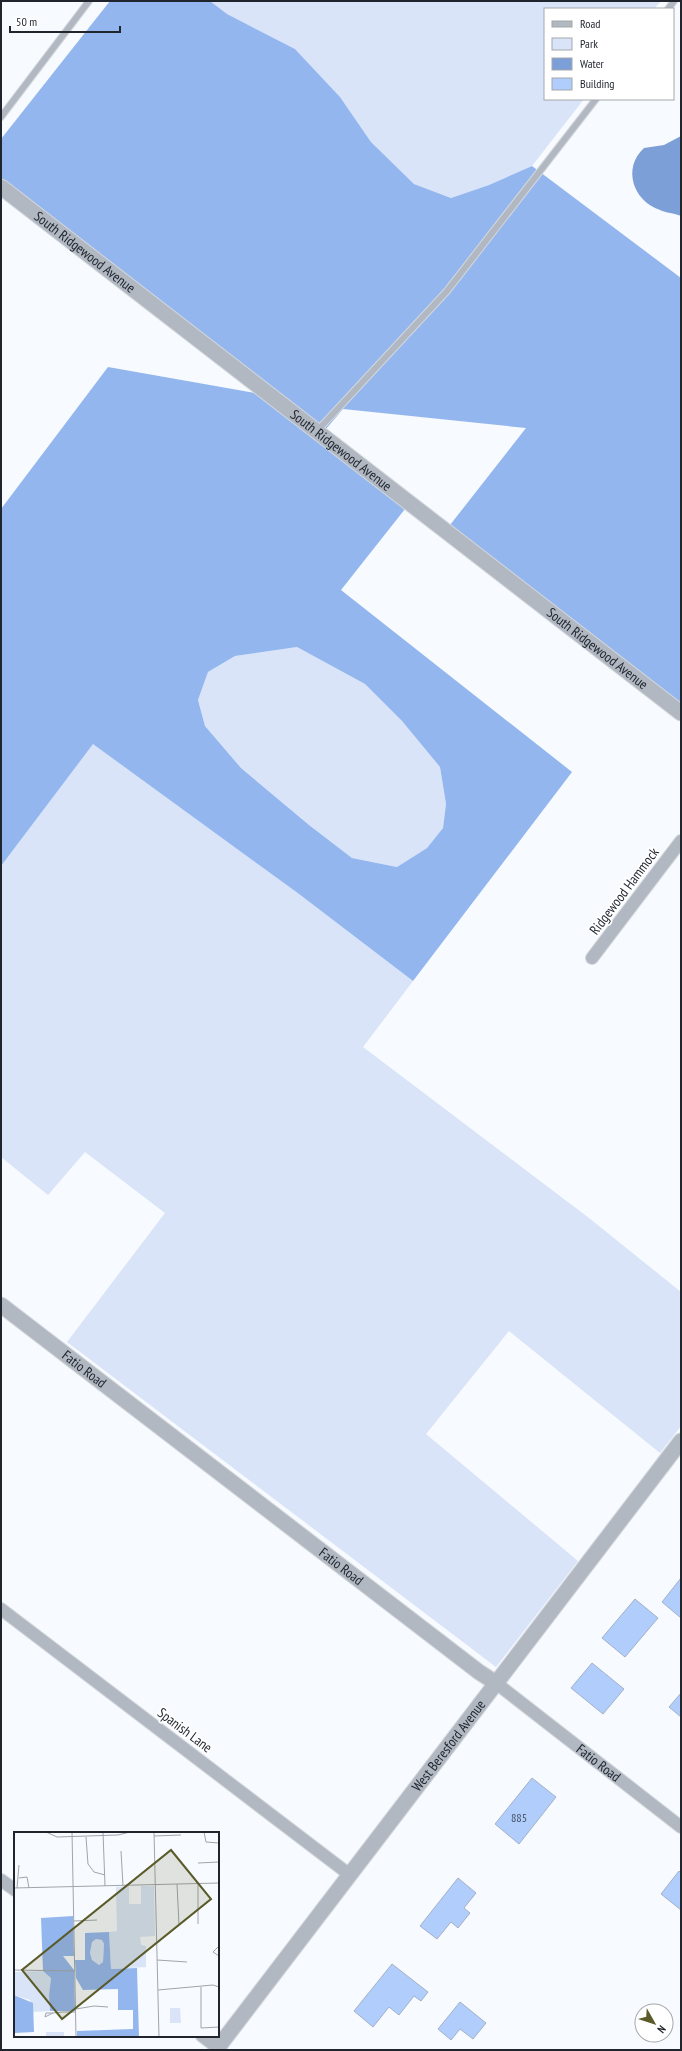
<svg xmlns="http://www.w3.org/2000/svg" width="682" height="2051" font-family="'PT Sans Narrow',sans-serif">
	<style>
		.green { fill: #d9e4f8 }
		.forest { fill: #93b6ef; fill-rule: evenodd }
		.water { fill: #7d9fd7 }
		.building { fill: #b0cdfc; stroke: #a3b1c8 }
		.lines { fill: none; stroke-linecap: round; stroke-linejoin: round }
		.service-casing { stroke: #d4d8dd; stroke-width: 8 }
		.minor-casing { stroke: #d4d8dd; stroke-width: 14 }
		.tertiary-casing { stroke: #d4d8dd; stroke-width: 17 }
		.service { stroke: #b1b8c2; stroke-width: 6 }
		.minor { stroke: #b1b8c2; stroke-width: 12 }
		.tertiary { stroke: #b1b8c2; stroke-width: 15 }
		.labels { text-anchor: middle; stroke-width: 3.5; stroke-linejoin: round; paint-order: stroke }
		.number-label { font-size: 12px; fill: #434e61 }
		.street-label { font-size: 14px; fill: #1f242d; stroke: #fff }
		.inset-road { fill: none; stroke: #a1a4aa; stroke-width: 1 }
		.view { fill: #5a5b28; fill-opacity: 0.15; stroke: #5a5b28; stroke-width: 2 }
		.inset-edge { fill: none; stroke: #1f242d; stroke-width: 2 }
	</style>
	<rect width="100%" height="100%" fill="#f7fafe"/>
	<!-- green -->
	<g class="green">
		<path d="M210,1h451l-7,8h-109v90h39l-52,67 -43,19 -38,13 -37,-14 -43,-42 -31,-45 -45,-48 -68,-35z"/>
		<path d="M297,647l68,37 37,37 38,46 6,37 -3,24 -16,20 -30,19 -45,-9 -43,-33 -68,-57 -36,-42 -7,-26 10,-28 27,-16z"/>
		<path d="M93,743l206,151 114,87 -50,66 226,171 92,74v134l-21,27 -151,-122 -83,103 152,127 -82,106 -429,-325 98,-129 -80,-61 -37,43 -47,-38v-291z"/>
	</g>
	<!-- forest -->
	<g class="forest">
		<path d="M110,1h100l17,13 68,35 45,48 31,45 43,42 37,14 38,-13 43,-19 149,112v425l-231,-178 76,-97 -183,-19 -17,20 -325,-251v-39z"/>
		<path d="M108,367l147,26 150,116 -64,81 231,182 -159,209 -114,-87 -206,-150 -92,122v-357zM297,647l68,37 37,37 38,46 6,37 -3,24 -16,20 -30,19 -45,-9 -43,-33 -68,-57 -36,-42 -7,-26 10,-28 27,-16z"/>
	</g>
	<!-- water -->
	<path class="water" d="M681,136v80c-7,-3 -15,-3 -21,-6 -27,-9 -38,-42 -16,-62l20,-3z"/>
	<!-- building -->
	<g class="building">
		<path d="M681,1578v40l-19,-16z"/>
		<path d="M635,1599l23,19 -33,39 -23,-19z"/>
		<path d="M592,1663l32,26 -21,25 -32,-26z"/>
		<path d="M681,1693v24l-12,-10z"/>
		<path d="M532,1778l24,19 -37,47 -24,-20z"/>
		<path d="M679,1871l2,2v37l-20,-16z"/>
		<path d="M458,1878l18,15 -12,15 6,5 -12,15 -7,-6 -14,17 -17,-13z"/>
		<path d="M392,1964l36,28 -7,9 -7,-5 -15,19 -10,-8 -16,20 -19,-16z"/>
		<path d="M460,2002l26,21 -13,16 -13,-10 -9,11 -13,-11z"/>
	</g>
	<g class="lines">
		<defs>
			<g id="service">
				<path d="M668,9l6,-8"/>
				<path d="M1,117l88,-116"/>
				<path d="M317,431l130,-140 149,-192"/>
			</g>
			<g id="minor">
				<path d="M592,958l89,-117"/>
				<path d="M1,1609l349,266"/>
				<path id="s1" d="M496,1683l185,144"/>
				<path d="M1,1880l14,10"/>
				<path d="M202,2036l16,12"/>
			</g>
			<g id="tertiary">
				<path id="s2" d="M1,187l680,526"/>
				<path id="s3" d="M1,1305l478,367 17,11"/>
				<path id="s4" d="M216,2050l465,-609"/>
			</g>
		</defs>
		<!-- service casing -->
		<use href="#service" class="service-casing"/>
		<!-- minor casing -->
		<use href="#minor" class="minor-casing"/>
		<!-- tertiary casing -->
		<use href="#tertiary" class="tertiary-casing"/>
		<!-- service -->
		<use href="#service" class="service"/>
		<!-- minor -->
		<use href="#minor" class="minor"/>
		<!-- tertiary -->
		<use href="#tertiary" class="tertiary"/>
	</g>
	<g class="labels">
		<!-- number labels -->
		<g class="number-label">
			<text x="519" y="1822">885</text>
		</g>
		<!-- street labels -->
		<g class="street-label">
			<text dy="5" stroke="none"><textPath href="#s2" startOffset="106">South Ridgewood Avenue</textPath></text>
			<text dy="5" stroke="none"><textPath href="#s2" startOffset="430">South Ridgewood Avenue</textPath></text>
			<text dy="5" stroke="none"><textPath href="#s2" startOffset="754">South Ridgewood Avenue</textPath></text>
			<text transform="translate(624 891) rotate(-53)" y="5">Ridgewood Hammock</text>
			<text dy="5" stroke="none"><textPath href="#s3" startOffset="105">Fatio Road</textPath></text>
			<text dy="5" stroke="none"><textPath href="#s3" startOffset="429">Fatio Road</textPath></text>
			<text transform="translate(185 1730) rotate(37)" y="5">Spanish Lane</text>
			<text dy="5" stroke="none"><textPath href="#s4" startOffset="383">West Beresford Avenue</textPath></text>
			<text dy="5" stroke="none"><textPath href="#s1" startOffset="130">Fatio Road</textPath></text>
		</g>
	</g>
	<!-- overview -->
	<g transform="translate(14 1832)">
		<rect width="205" height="205" fill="#f7fafe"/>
		<path d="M115,54v18h12v-18h13l1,50 -15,1 1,8 5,1v21l-35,2 -2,-37 8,-1 -1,-44zM82,107l6,1 2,4 -1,18 -4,3 -7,-5 -2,-7 2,-11zM29,139l8,7 -2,17 1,16 -17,1 -3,-12 -16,-5v-23zM156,176h10l1,15h-11zM32,200h18v5h-18z" fill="#d9e4f8"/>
		<path d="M59,84l1,40h-11l11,14 1,41h-25l-1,-16 2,-17 -8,-7 -2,-53zM95,100l2,37 26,-1 2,69h-62v-6l56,-2v-19h-15v-21l-35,1 -7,-12 -1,-18h10v-27zM82,107l6,1 2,4 -1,18 -4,3 -7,-5 -2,-7 2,-11zM0,163l19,8 1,29 -20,1z" fill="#93b6ef" fill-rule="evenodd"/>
		<path class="inset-road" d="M32,0l11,5 61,-2 12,-3M58,0l4,205M89,0l2,54M140,0l5,205M190,0l2,10 13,1M140,4l27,-1M72,5l2,27 6,8 11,3M107,19l2,35M184,31l21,-1M5,46l8,-1 2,11M163,52l2,41M184,52v40M0,56l205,-5M3,56l2,-23M60,89l23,-1M205,114l-6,6 6,4M143,128l30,2M0,138l61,1M187,155v41M144,158l55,-5 6,2M62,177l18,-3 14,1M39,181l-8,4 1,-4h7l10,-1h13M187,196l18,-1"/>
		<path class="view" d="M157,18l40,49 -149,120 -40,-49z"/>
		<rect width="205" height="205" class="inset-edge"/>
	</g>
	<!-- border -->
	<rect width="682" height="2051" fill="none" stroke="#1f242d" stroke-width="4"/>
	<!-- legend -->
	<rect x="544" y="8" width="130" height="92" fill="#ffffff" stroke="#a5a7ab"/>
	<rect x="552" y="21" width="20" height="6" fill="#b1b8c2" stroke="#a5a7ab"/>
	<text x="580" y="28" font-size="12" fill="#1f242d">Road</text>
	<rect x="552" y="38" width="20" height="12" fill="#d9e4f8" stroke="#a5a7ab"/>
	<text x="580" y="48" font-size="12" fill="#1f242d">Park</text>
	<rect x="552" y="58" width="20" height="12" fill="#7d9fd7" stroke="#a5a7ab"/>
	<text x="580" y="68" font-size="12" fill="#1f242d">Water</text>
	<rect x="552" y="78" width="20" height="12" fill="#b0cdfc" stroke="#a5a7ab"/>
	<text x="580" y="88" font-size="12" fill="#1f242d">Building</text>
	<!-- north arrow -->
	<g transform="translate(654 2023) rotate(129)"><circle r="19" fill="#ffffff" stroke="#a5a7ab"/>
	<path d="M0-3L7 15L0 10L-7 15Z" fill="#5a5b28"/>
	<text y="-6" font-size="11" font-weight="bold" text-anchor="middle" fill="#1f242d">N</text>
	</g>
	<!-- scale -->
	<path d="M10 26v6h110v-6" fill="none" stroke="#1f242d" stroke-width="2"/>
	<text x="16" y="26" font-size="12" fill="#1f242d" stroke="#ffffff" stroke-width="3" paint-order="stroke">50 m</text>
</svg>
